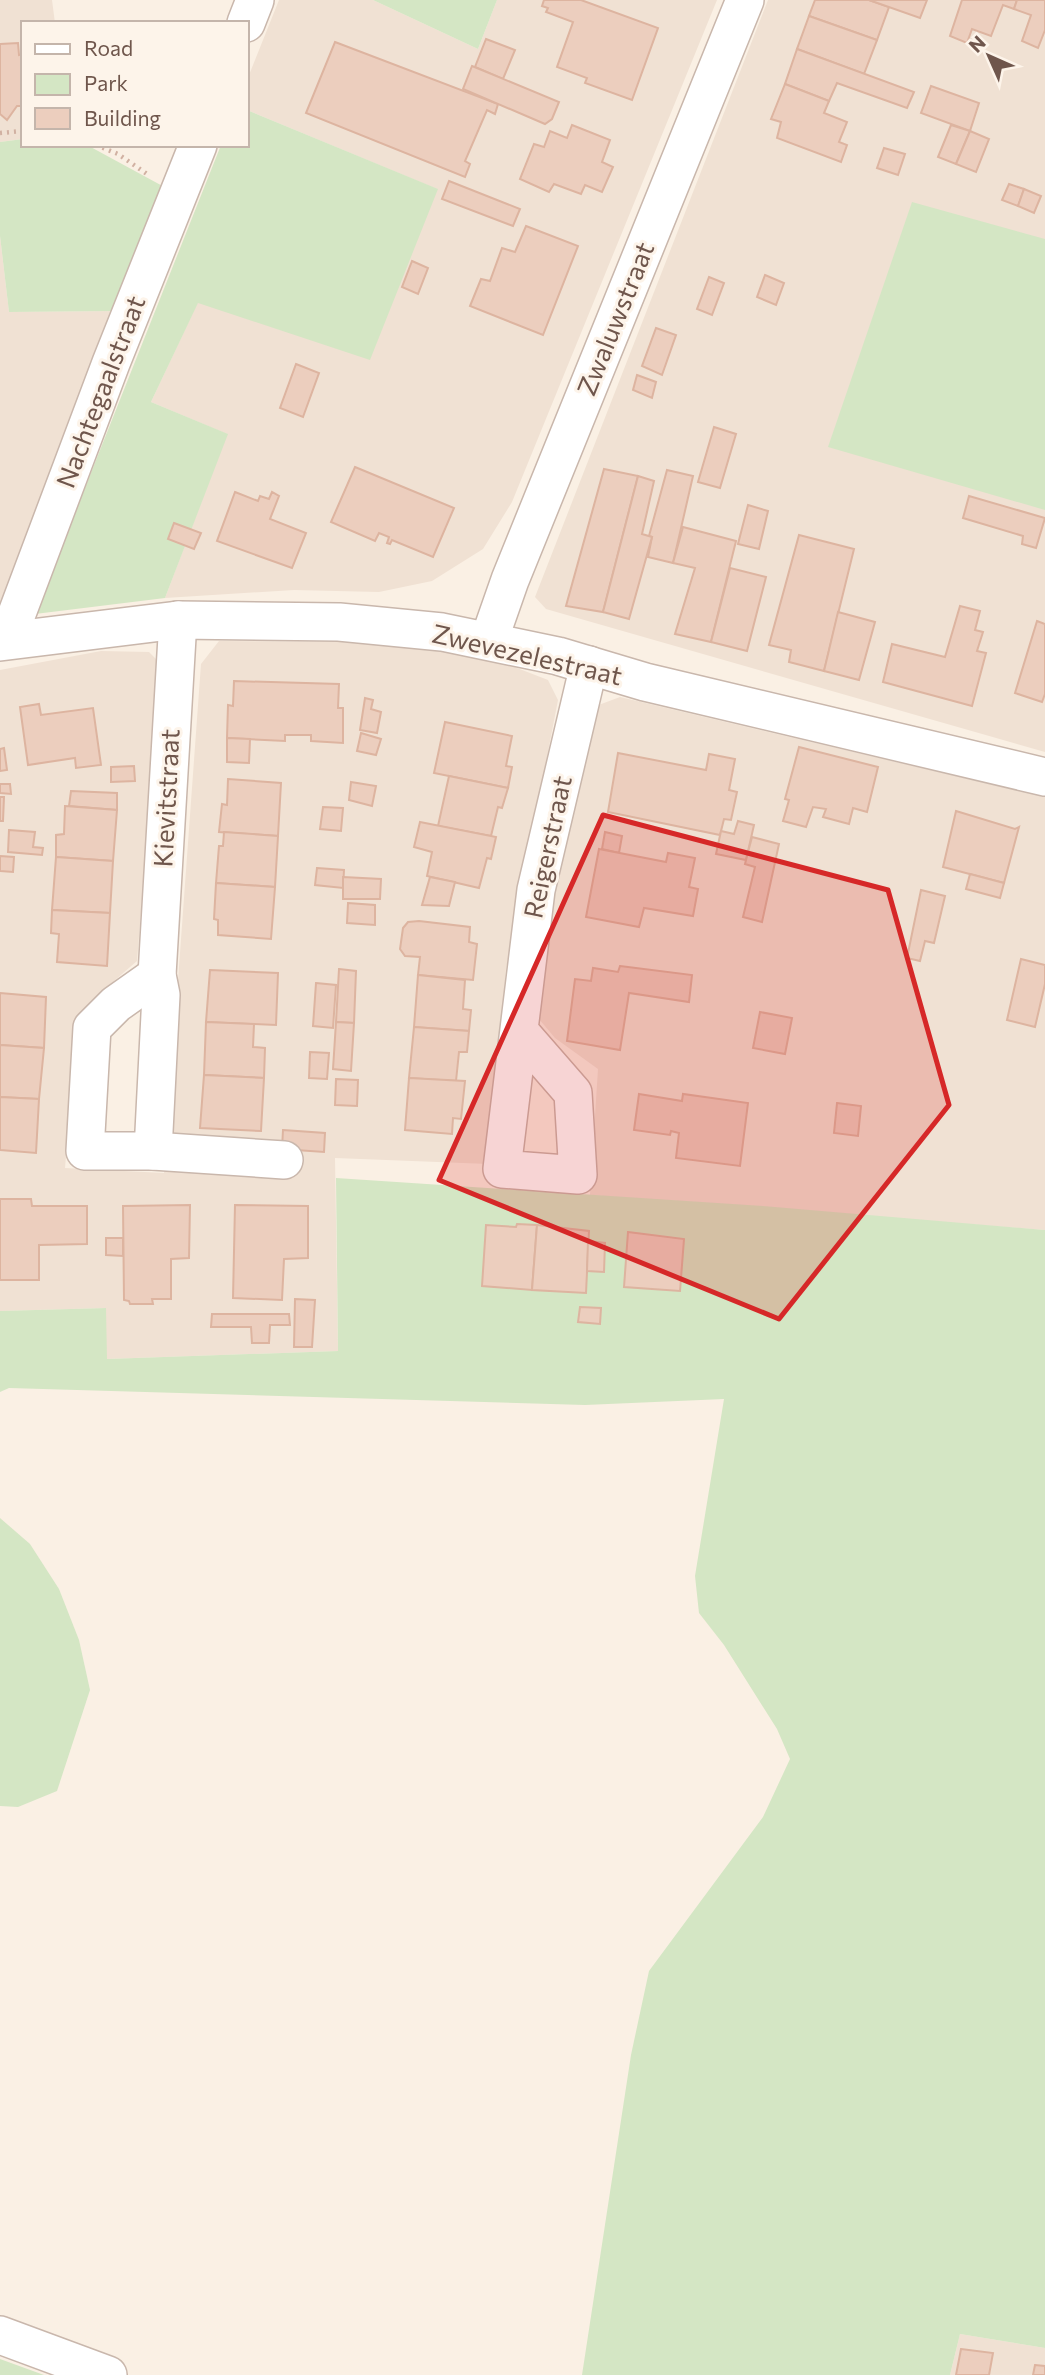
<svg xmlns="http://www.w3.org/2000/svg" width="1045" height="2375" font-family="Commissioner,sans-serif">
	<style>
		.residential { fill: #f0e1d3 }
		.green { fill: #d4e6c4 }
		.building { fill: #eccebe; stroke: #ddb4a0; stroke-width: 2 }
		.lines { fill: none; stroke-linecap: round; stroke-linejoin: round }
		.minor-casing { stroke: #c9b7ac; stroke-width: 40 }
		.path { stroke: #d1b1a2; stroke-width: 4.5; stroke-dasharray: 2 5; stroke-linecap: butt }
		.minor { stroke: #fff; stroke-width: 37 }
		.marked { fill: #d62828; fill-opacity: 0.2; stroke: #d62828; stroke-width: 5; stroke-linejoin: round }
		.labels { text-anchor: middle; stroke-width: 6; stroke-linejoin: round; paint-order: stroke }
		.street-label { font-size: 26px; fill: #6f564c; stroke: #fdf4ea }
	</style>
	<rect width="100%" height="100%" fill="#faf0e4"/>
	<!-- residential -->
	<g class="residential">
		<path d="M0,0h52l3,23h-32v116l-23,3z"/>
		<path d="M279,0h94l105,49 19,-49h220l-205,502 -29,47 -51,32 -53,11 -85,-2 -129,8 62,-164 -76,-32 47,-100 239,-113 -190,-79v-30z"/>
		<path d="M768,0h277v752l-499,-143 -11,-12z"/>
		<path d="M0,236l9,76 110,-1 -119,309z"/>
		<path d="M219,641l166,1 111,18 52,20 10,20 -52,269 -17,195 -154,-6 3,193 -232,8 -1,-51 -105,3v-641l101,-19 48,1 12,12 -24,297 -45,39 -15,21 -12,147 99,5 37,-509z"/>
		<path d="M620,697l425,100v433l-455,-35 8,-126 -43,-31 -16,-19 1,-65 56,-248z"/>
		<path d="M960,2334l85,14v27h-95z"/>
	</g>
	<!-- green -->
	<g class="green">
		<path d="M373,0h124l-19,49z"/>
		<path d="M247,110l191,79 -68,171 -172,-57 -47,99 77,32 -63,164 -130,16 186,-469h26z"/>
		<path d="M23,139v6h64l81,44 -49,122 -110,1 -9,-76v-94z"/>
		<path d="M912,202l133,37v271l-217,-63z"/>
		<path d="M336,1178l427,28 282,24v1118l-85,-14 -10,41h-368l49,-320 18,-84 114,-154 27,-58 -13,-30 -53,-84 -25,-32 -4,-37 29,-177 -139,6 -576,-17 -9,4v-81l106,-3 1,51 231,-8z"/>
		<path d="M0,1518l30,26 29,45 20,51 11,50 -33,101 -39,16 -18,-1z"/>
		<path d="M0,2359l44,16h-44z"/>
	</g>
	<!-- building -->
	<g class="building">
		<path d="M544,0h37l77,28 -26,72 -47,-17 2,-5 -30,-11 16,-45 -27,-10 2,-4 -6,-2z"/>
		<path d="M815,0h54l20,7 -12,33 -68,-24z"/>
		<path d="M869,0h58l-7,18z"/>
		<path d="M962,0h55l-3,9 -11,-4 -12,31 -19,-7 -5,14 -17,-7z"/>
		<path d="M1017,0h28v30l-7,18 -16,-7 9,-26 -17,-6z"/>
		<path d="M809,16l68,24 -13,34 -67,-25z"/>
		<path d="M486,39l29,11 -12,29 -28,-12z"/>
		<path d="M335,42l163,62 -3,10 -8,-4 -22,51 5,3 -5,13 -159,-64z"/>
		<path d="M18,43l1,12 4,-1v52h-6l-10,14 -7,-6v-70z"/>
		<path d="M797,49l117,43 -7,16 -70,-25 -8,18 -44,-17z"/>
		<path d="M472,66l87,36 -7,17 -7,5 -82,-35z"/>
		<path d="M785,84l44,17 -5,12 23,9 -8,20 8,3 -6,17 -64,-24 4,-16 -10,-3z"/>
		<path d="M931,86l48,17 -9,28 -49,-18z"/>
		<path d="M572,125l38,15 -8,22 11,5 -11,25 -17,-7 -4,9 -27,-10 -5,8 -29,-13 14,-35 10,3 6,-16 17,7z"/>
		<path d="M951,125l19,6 -14,33 -18,-7z"/>
		<path d="M970,131l19,8 -13,33 -20,-8z"/>
		<path d="M884,148l21,6 -7,21 -21,-7z"/>
		<path d="M449,181l71,28 -7,17 -71,-27z"/>
		<path d="M1009,184l15,5 -6,17 -16,-6z"/>
		<path d="M1024,189l17,7 -7,17 -16,-7z"/>
		<path d="M526,226l52,20 -35,89 -73,-29 11,-27 9,2 12,-33 13,4z"/>
		<path d="M412,261l16,7 -10,26 -16,-7z"/>
		<path d="M765,275l19,8 -8,22 -19,-8z"/>
		<path d="M709,277l15,6 -12,32 -15,-6z"/>
		<path d="M656,328l20,7 -14,40 -20,-9z"/>
		<path d="M296,364l23,9 -16,44 -23,-9z"/>
		<path d="M637,375l19,7 -4,16 -19,-8z"/>
		<path d="M714,427l22,7 -16,54 -22,-6z"/>
		<path d="M355,467l99,41 -21,49 -41,-17 -2,4 -3,-1 2,-6 -10,-4 -4,8 -44,-19z"/>
		<path d="M604,469l34,7 -35,136 -37,-6z"/>
		<path d="M667,470l26,6 -20,87 -25,-6 4,-20 -3,-1z"/>
		<path d="M638,476l16,5 -12,53 10,3 -23,82 -26,-7z"/>
		<path d="M235,492l23,9 2,-5 9,3 3,-7 7,4 -9,23 36,14 -14,35 -75,-27z"/>
		<path d="M969,496l76,22 -9,30 -14,-4 1,-8 -60,-18z"/>
		<path d="M748,505l20,6 -9,38 -21,-5z"/>
		<path d="M174,523l27,10 -7,16 -26,-10z"/>
		<path d="M683,527l53,14 -25,101 -36,-8 20,-66 -22,-5z"/>
		<path d="M799,535l55,14 -30,122 -35,-9 2,-12 -22,-5z"/>
		<path d="M730,568l36,9 -19,74 -36,-9z"/>
		<path d="M960,606l20,5 -5,19 8,2 -6,19 9,2 -14,53 -89,-24 9,-38 53,13z"/>
		<path d="M838,612l37,10 -16,58 -35,-9z"/>
		<path d="M1037,621l8,3v70l-3,8 -27,-9z"/>
		<path d="M234,681l105,3 -1,24h5v35l-32,-2v-6h-26v6l-58,-3 1,-33 5,1z"/>
		<path d="M365,698l8,2 -2,9 10,3 -4,21 -17,-3z"/>
		<path d="M39,704l2,11 52,-7 8,57 -25,3 -1,-10 -47,7 -8,-58z"/>
		<path d="M445,722l67,14 -6,30 6,1 -4,21 -74,-15z"/>
		<path d="M361,733l20,6 -5,16 -19,-4z"/>
		<path d="M227,738l23,1 -1,24 -22,-1z"/>
		<path d="M799,747l79,20 -11,45 -14,-4 -4,16 -26,-7 3,-8 -13,-2 -7,20 -23,-6 6,-21 -4,-1z"/>
		<path d="M4,748l3,22 -7,1v-22z"/>
		<path d="M618,753l88,17 3,-16 26,5 -6,31 8,2 -6,28 -7,-1 -4,16 -112,-23z"/>
		<path d="M134,766l1,15 -24,1v-15z"/>
		<path d="M449,776l59,12 -6,20 -4,-1 -7,29 -53,-10z"/>
		<path d="M228,779l53,4 -3,53 -59,-4 3,-28 5,1z"/>
		<path d="M351,782l25,4 -4,20 -23,-6z"/>
		<path d="M0,784h10l1,10 -11,-1z"/>
		<path d="M71,791l46,2v17l-48,-4z"/>
		<path d="M0,797h4l-1,24h-3z"/>
		<path d="M65,806l52,4 -4,51 -57,-4v-22l8,-1z"/>
		<path d="M323,807l20,1 -2,23 -21,-2z"/>
		<path d="M956,811l59,18 4,-2 -15,56 -61,-16z"/>
		<path d="M738,821l16,4 -8,35 -30,-6 5,-23 13,3z"/>
		<path d="M420,822l76,15 -5,22 -4,-1 -8,30 -52,-12 5,-24 -18,-5z"/>
		<path d="M9,830l26,2 -2,15 10,1 -1,7 -34,-3z"/>
		<path d="M224,832l54,4 -3,51 -59,-4 3,-37h4z"/>
		<path d="M605,832l17,4 -3,17 -17,-4z"/>
		<path d="M752,837l27,7 -17,78 -19,-5 12,-50 -10,-3z"/>
		<path d="M599,849l67,13 2,-9 27,5 -6,29 9,2 -5,27 -49,-8 -5,19 -53,-10z"/>
		<path d="M0,856l14,1 -1,15 -13,-1z"/>
		<path d="M56,857l57,4 -3,52 -58,-3z"/>
		<path d="M317,868l27,2 -1,18 -28,-3z"/>
		<path d="M970,874l34,9 -4,15 -34,-9z"/>
		<path d="M343,877l38,2 -1,20h-37z"/>
		<path d="M430,877l25,5 -6,24 -27,-1z"/>
		<path d="M216,883l59,4 -4,52 -53,-4v-15l-4,-1z"/>
		<path d="M921,890l24,6 -11,47 -9,-2 -5,20 -13,-3z"/>
		<path d="M348,903l27,2v20l-28,-2z"/>
		<path d="M52,910l58,3 -3,53 -50,-4 2,-28 -8,-1z"/>
		<path d="M419,921l51,6 -1,15 8,2 -4,36 -55,-5 2,-18 -15,-1 -5,-7 3,-21 5,-6z"/>
		<path d="M1021,959l24,6v19l-10,43 -28,-7z"/>
		<path d="M620,966l72,9 -3,27 -60,-9 -9,57 -53,-9 8,-62 16,2 2,-13 25,4z"/>
		<path d="M339,969l17,2 -2,52 -18,-1z"/>
		<path d="M210,970l68,3 -2,52 -70,-3z"/>
		<path d="M418,975l47,5 -2,29 8,1 -2,21 -55,-4z"/>
		<path d="M316,983l20,2 -3,43 -20,-2z"/>
		<path d="M0,993l46,4 -2,51 -44,-3z"/>
		<path d="M760,1012l32,6 -7,36 -32,-6z"/>
		<path d="M206,1022l48,2 -1,23 12,1 -1,30 -60,-3z"/>
		<path d="M336,1022l18,1 -3,48 -18,-2z"/>
		<path d="M414,1027l55,4 -2,21h-8l-3,29 -47,-3z"/>
		<path d="M0,1045l44,3 -5,51 -39,-2z"/>
		<path d="M310,1052l19,1 -2,26 -18,-1z"/>
		<path d="M204,1075l60,3 -3,53 -61,-3z"/>
		<path d="M409,1078l56,3 -4,38 -8,-1 -1,16 -47,-4z"/>
		<path d="M336,1079l22,1 -1,26 -22,-1z"/>
		<path d="M639,1094l43,7 1,-7 65,9 -8,63 -64,-8 3,-25 -8,-2 -1,4 -36,-5z"/>
		<path d="M0,1097l39,2 -3,54 -36,-3z"/>
		<path d="M837,1103l24,3 -3,30 -24,-3z"/>
		<path d="M283,1130l42,3 -1,19 -42,-3z"/>
		<path d="M0,1199h31l1,7h55v38l-48,1v35h-39z"/>
		<path d="M190,1205l-1,53 -18,1v40h-19l1,5h-23l-1,-3 -5,-1 -1,-94z"/>
		<path d="M235,1205l73,1v52l-24,1 -2,41 -49,-2z"/>
		<path d="M517,1224l20,1 -5,65 -50,-4 4,-61 30,2z"/>
		<path d="M537,1225l52,6 -3,62 -54,-3z"/>
		<path d="M628,1232l56,7 -4,52 -56,-4z"/>
		<path d="M106,1238h17v18l-17,-1z"/>
		<path d="M588,1241l17,2 -1,29 -17,-1z"/>
		<path d="M295,1299l20,1 -3,47h-18z"/>
		<path d="M580,1307l21,1 -1,16 -22,-2z"/>
		<path d="M212,1314h77l1,11h-20l-1,18h-17l-1,-16h-40z"/>
		<path d="M961,2349l32,4 -4,22h-33z"/>
		<path d="M1035,2365l10,1v9h-12z"/>
	</g>
	<g class="lines">
		<defs>
			<g id="minor">
				<path d="M246,23l9,-23"/>
				<path d="M7,640l104,-277 87,-218"/>
				<path d="M489,640l21,-60 235,-580"/>
				<path d="M0,642l178,-22 161,2 103,10 116,24 87,26 400,95"/>
				<path d="M157,975l-41,29 -24,24 -7,123h68l131,9"/>
				<path d="M519,1031l54,62 5,82 -76,-6 34,-279 53,-225"/>
				<path d="M153,1151l8,-156 -4,-20 21,-355"/>
				<path d="M0,2335l108,40"/>
			</g>
		</defs>
		<!-- minor casing -->
		<use href="#minor" class="minor-casing"/>
		<!-- path -->
		<g class="path">
			<path d="M0,133l23,-2"/>
			<path d="M96,145l22,9 29,20"/>
		</g>
		<!-- minor -->
		<use href="#minor" class="minor"/>
	</g>
	<!-- marked area -->
	<path class="marked" d="M603,815l285,75 61,215 -170,214 -340,-139z"/>
	<g class="labels">
		<!-- street labels -->
		<g class="street-label">
			<text transform="translate(616 319) rotate(-68)" y="9">Zwaluwstraat</text>
			<text transform="translate(101 392) rotate(-69)" y="9">Nachtegaalstraat</text>
			<text transform="translate(527 655) rotate(13)" y="9">Zwevezelestraat</text>
			<text transform="translate(167 798) rotate(-87)" y="9">Kievitstraat</text>
			<text transform="translate(548 847) rotate(-78)" y="9">Reigerstraat</text>
		</g>
	</g>
	<!-- legend -->
	<rect x="21" y="21" width="228" height="126" fill="#fdf4ea" stroke="#c4b5ab" stroke-width="2"/>
	<rect x="35" y="44" width="35" height="10" fill="#ffffff" stroke="#c4b5ab" stroke-width="2"/>
	<text x="84" y="56" font-size="21" fill="#6f564c">Road</text>
	<rect x="35" y="74" width="35" height="21" fill="#d4e6c4" stroke="#c4b5ab" stroke-width="2"/>
	<text x="84" y="91" font-size="21" fill="#6f564c">Park</text>
	<rect x="35" y="108" width="35" height="21" fill="#eccebe" stroke="#c4b5ab" stroke-width="2"/>
	<text x="84" y="126" font-size="21" fill="#6f564c">Building</text>
	<!-- north arrow -->
	<g transform="translate(989 56) rotate(315)" stroke="#fdf4ea" stroke-width="5" paint-order="stroke">
	<path d="M0-5L12 26L0 18L-12 26Z" fill="#6f564c"/>
	<text y="-10" font-size="19" font-weight="bold" text-anchor="middle" fill="#6f564c">N</text>
	</g>
</svg>
